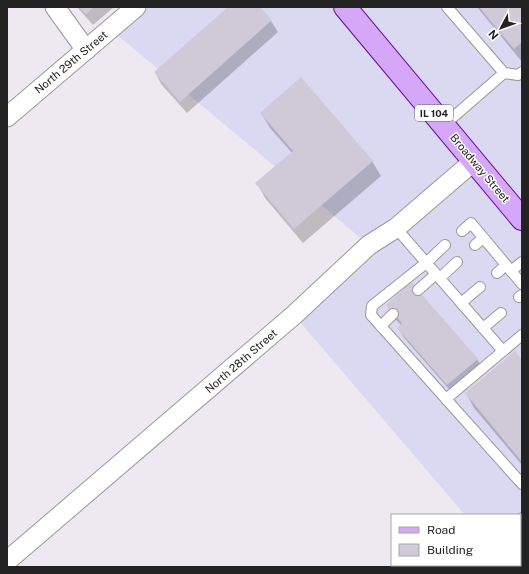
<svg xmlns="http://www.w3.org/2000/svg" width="529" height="574" font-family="'Public Sans',sans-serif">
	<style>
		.commercial { fill: #dad9f1 }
		.shadow { fill: #0003 }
		.building { fill: #d0c9d8 }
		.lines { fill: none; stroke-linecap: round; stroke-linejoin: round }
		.lane-casing { stroke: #999; stroke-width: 12 }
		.street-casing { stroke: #999; stroke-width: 21 }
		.primary-casing { stroke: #680799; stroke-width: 24 }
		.lane { stroke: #fff; stroke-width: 10 }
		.street { stroke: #fff; stroke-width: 19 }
		.primary { stroke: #d5a7f8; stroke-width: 22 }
		.labels { text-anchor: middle; stroke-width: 3; stroke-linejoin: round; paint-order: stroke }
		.shield { fill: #fff; stroke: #646464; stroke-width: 1 }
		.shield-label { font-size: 10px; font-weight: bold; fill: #222 }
		.street-label { font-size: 11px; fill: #222; stroke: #fff }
	</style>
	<rect width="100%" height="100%" fill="#eee9f1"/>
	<!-- commercial -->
	<path class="commercial" d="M136,7h386v560h-13l-2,-2h13v-50h-55l-171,-200 75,-70 -259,-216z"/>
	<!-- shadow -->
	<g class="shadow">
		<path d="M77,7h37l-21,18z"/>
		<path d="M229,7h30l12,14 7,11 -91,81 -26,-29 -6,-12z"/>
		<path d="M477,7h45v55z"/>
		<path d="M261,113l111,48 9,15 -78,67 -38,-45 -8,-15 35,-30 -22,-25z"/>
		<path d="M387,305l90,54 7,12 -29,25 -50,-57 -7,-11 3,-3 -8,-8z"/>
		<path d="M522,361v104l-48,-57 -8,-15z"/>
	</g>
	<!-- building -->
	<g class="building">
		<path d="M79,7h15l-8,7z"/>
		<path d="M228,7h32l12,13 -92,82 -26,-30z"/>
		<path d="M479,7h43v35l-8,7z"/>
		<path d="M301,77l72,84 -79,68 -39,-46 38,-32 -33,-38z"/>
		<path d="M411,282l67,77 -31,26 -50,-57 5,-5 -16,-18z"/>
		<path d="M515,351l7,9v102l-57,-69z"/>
	</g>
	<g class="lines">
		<defs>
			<g id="lane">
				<path d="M504,73l14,2 4,-3"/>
				<path d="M444,125l60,-52 -57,-66"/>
				<path d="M396,228l107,123 -57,48 76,85"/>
				<path d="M462,231l9,-8 51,61"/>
				<path d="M445,245l-19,18 -54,43 -1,9 75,84"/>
				<path d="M475,245l8,-7"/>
				<path d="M511,271l11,-9"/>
				<path d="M497,273l9,-8"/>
				<path d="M440,278l17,-16"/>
				<path d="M418,290l18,-16"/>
				<path d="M519,297l3,-2"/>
				<path d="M461,303l19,-16"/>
				<path d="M381,326l12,-12"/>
				<path d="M483,328l18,-15"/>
				<path d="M503,351l19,-16"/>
				<path d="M520,519l2,-1"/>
				<path d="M427,565l2,2"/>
				<path d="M497,565l2,2"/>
			</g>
			<g id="street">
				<path d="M55,7l31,43"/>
				<path d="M7,117l129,-110"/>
				<path d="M7,561l287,-246 75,-70 27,-17 78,-67"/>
			</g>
			<path id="primary" d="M345,7l177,212"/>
		</defs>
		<!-- lane casing -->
		<use href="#lane" class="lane-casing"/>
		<!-- street casing -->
		<use href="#street" class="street-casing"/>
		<!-- primary casing -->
		<use href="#primary" class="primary-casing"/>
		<!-- lane -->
		<use href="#lane" class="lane"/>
		<!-- street -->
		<use href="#street" class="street"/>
		<!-- primary -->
		<use href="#primary" class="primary"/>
	</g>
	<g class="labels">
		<!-- shield labels -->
		<rect class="shield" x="415" y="105" width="38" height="16" rx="3"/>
		<g class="shield-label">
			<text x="434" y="117">IL 104</text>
		</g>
		<!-- street labels -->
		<g class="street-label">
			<text transform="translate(71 62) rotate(-40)" y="4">North 29th Street</text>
			<text transform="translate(480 168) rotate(50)" y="4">Broadway Street</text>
			<text transform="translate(241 361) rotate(-41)" y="4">North 28th Street</text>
		</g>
	</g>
	<!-- border -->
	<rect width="529" height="574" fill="none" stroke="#222222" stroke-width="16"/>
	<!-- legend -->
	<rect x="391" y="514" width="130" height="52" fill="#ffffff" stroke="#a7a7a7"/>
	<rect x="399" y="527" width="20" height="6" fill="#d5a7f8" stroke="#a7a7a7"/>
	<text x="427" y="534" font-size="12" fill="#222222">Road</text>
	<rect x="399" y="544" width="20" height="12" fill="#d0c9d8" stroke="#a7a7a7"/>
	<text x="427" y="554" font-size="12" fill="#222222">Building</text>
	<!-- north arrow -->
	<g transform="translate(501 28) rotate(229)" stroke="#ffffff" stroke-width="3" paint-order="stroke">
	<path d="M0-3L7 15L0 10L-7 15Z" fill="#222222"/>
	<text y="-6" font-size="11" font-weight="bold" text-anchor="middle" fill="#222222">N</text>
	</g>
</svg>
